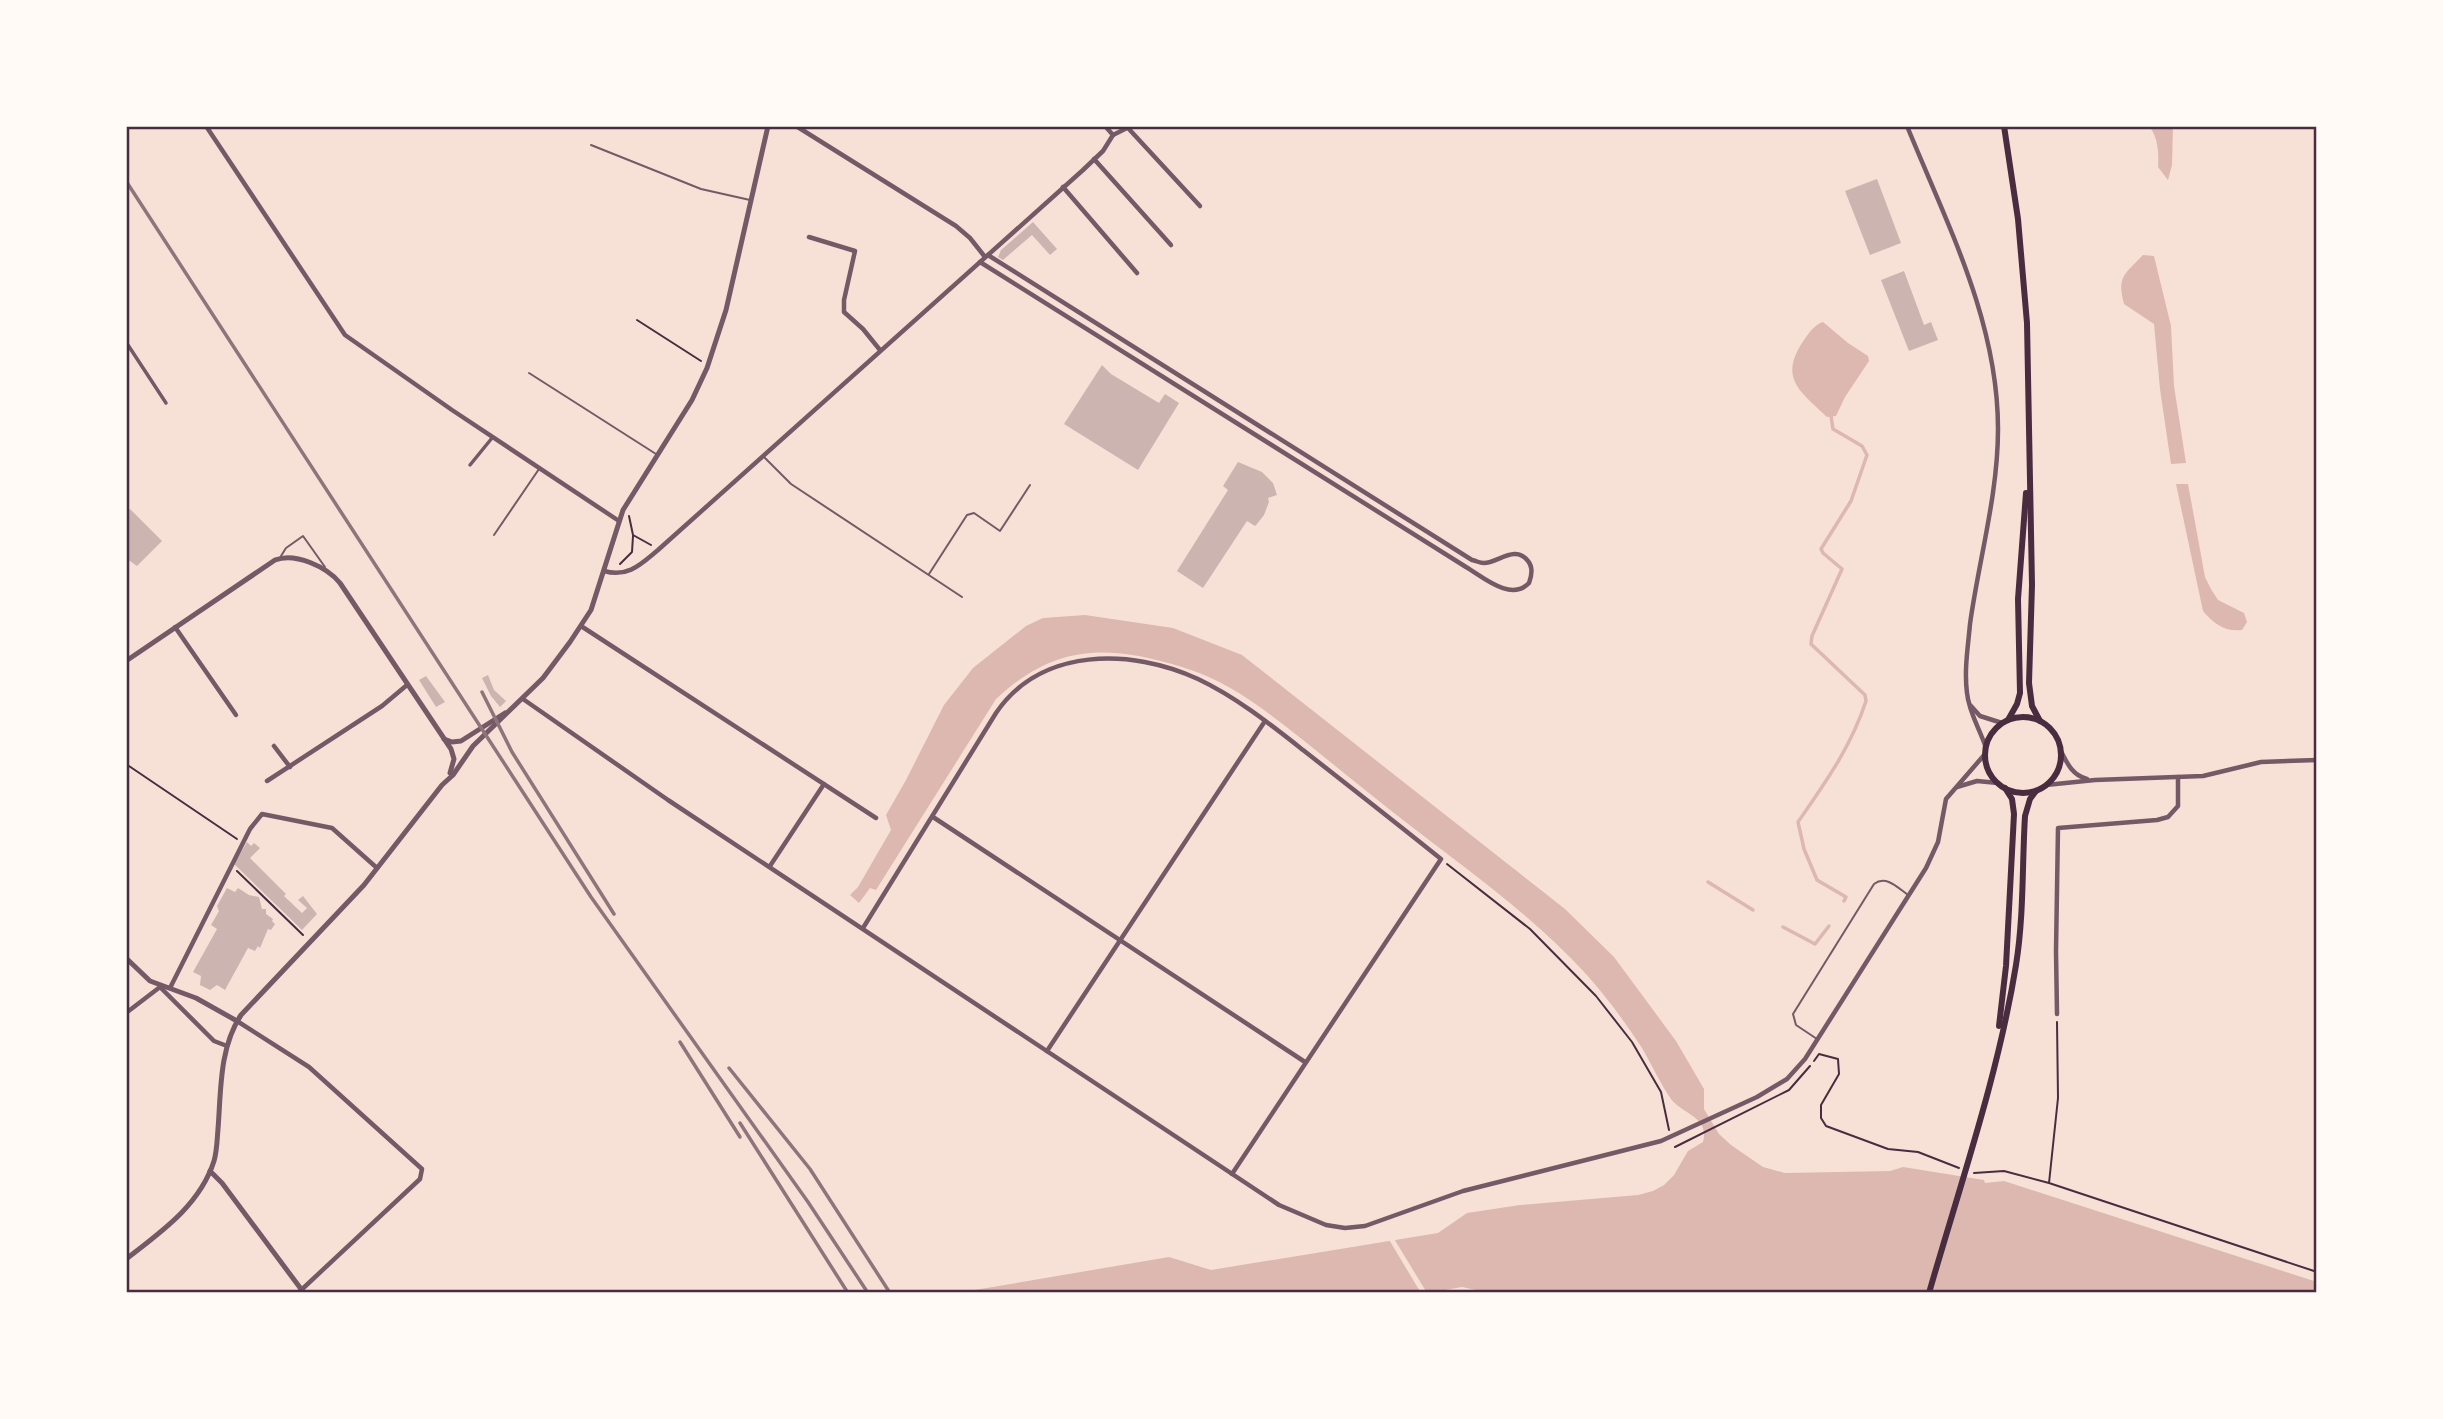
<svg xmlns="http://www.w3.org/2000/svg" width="2443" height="1419" font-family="Helvetica,sans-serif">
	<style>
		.water { fill: #dcb8b0 }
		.pier { fill: #f7e1d7 }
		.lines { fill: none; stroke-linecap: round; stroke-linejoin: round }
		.stream { stroke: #dcb8b0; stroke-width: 3.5 }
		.building { fill: #ccb4b1 }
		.path { stroke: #4a2c40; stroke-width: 2 }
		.service { stroke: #755966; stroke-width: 2 }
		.pedestrian { stroke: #755966; stroke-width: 3.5 }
		.minor { stroke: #755966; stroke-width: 4.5 }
		.tertiary { stroke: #755966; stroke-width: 5 }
		.secondary { stroke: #4a2c40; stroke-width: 6 }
		.rail { stroke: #8f747c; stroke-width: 3.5 }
		.neatline { fill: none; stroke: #4a2c40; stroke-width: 2.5 }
	</style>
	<rect width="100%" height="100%" fill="#f7e1d7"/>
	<!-- water -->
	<g class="water">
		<path d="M2149,126h24l-1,39 -4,15 -10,-13c1,-14 0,-30 -9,-41z"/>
		<path d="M2143,255l11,1 17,70 3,60 12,77 -15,1 -11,-75 -6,-65 -30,-20c-7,-28 0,-29 19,-49z"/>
		<path d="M1823,322l25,21 20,13 1,5 -24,36 -9,19 -9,1c-27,-26 -49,-39 -23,-77 5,-7 10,-15 19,-18z"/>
		<path d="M2188,484l17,93 6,12 7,11 26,13 3,9 -5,8c-17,2 -28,-6 -39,-19l-27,-127z"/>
		<path d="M1085,615l88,13 69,27 323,254 49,48 62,84 28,48v20l15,25 12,11 32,22 22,6 105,-2 13,-4 81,13 1,3 19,-2 313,101v11h-518l-1,-3 -131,3h-177l-28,-6 -34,6h-471l212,-36 42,13 227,-37 29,-20 53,-8 118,-10 15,-4 11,-6 10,-10 14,-24 15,-9c7,-25 -21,-28 -32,-43 -11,-16 -19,-34 -29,-51 -17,-26 -36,-52 -57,-75 -56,-61 -126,-109 -191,-160 -30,-24 -60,-48 -91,-73 -38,-30 -74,-59 -121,-73 -75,-23 -127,-23 -186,32l-120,191 -6,-2 -11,15 -9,-8 8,-8 33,-57 -5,-15 20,-35 38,-75 29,-37 53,-42 17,-8z"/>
	</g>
	<!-- pier -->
	<path class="pier" d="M1393,1237l34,56h-6l-33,-55z"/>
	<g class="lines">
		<!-- stream -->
		<g class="stream">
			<path d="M1831,416l2,13 29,17 5,9 -16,46 -30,48 2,4 19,16 -30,67 -1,8 54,51 1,6c-15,46 -41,82 -68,121l6,27 13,31 29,17 -2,4"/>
			<path d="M1708,882l45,28"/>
			<path d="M1783,927l32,17 14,-18"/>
		</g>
	</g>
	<!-- building -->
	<g class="building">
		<path d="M1877,179l24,64 -31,12 -25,-64z"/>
		<path d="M1033,222l24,27 -7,6 -18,-20 -29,25 -5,-3 3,-7z"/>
		<path d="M1904,271l20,54 7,-3 7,18 -29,11 -28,-71z"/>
		<path d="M1102,365l9,9 48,29 6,-9 14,9 -41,67 -74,-46z"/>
		<path d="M1238,462l24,10 11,11 4,12 -9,3 1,4 -5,13 -7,9 -2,2 -8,-5 -44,67 -26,-17 51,-81 -5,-4z"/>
		<path d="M130,509l32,32 -25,25 -10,-7 2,-2 -3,-2v-42z"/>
		<path d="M488,675l6,15 12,11 -6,6 -9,-11 -9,-18z"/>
		<path d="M426,676l19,26 -9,5 -17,-27z"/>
		<path d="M247,842l4,4 3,-3 6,5 -10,10 36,36 -2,2 18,17 5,-5 -9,-8 5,-4 14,18 -15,16 -68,-66z"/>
		<path d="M227,888l8,4 3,-4 11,7 10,2 3,12h4v5l7,5 -1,2 3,3 -4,6 -3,-1 -8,19 -2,-2 -3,5 -7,-3 -23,42 -8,-5 -7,5 -10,-5 1,-9 -8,-4 24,-43 -6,-4 8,-14 -2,-5z"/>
	</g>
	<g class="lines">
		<!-- path -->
		<g class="path">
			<path d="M637,320l64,41"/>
			<path d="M629,516l4,19 18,10"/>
			<path d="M620,564l12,-12 1,-16"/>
			<path d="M126,764l111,75"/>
			<path d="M1447,864l83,65 66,67 36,46 29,50 8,38"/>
			<path d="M237,871l66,64"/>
			<path d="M1814,1061l5,-7 19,5 1,15 -18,31v13l5,8 62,23 30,3 41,16"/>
			<path d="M1675,1147l114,-57 21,-24"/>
			<path d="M1974,1173l30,-2 45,12 268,89"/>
			<path d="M2049,1183l9,-85 -1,-76"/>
		</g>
		<!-- service -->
		<g class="service">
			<path d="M591,145l110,44 49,11"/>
			<path d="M529,373l127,81"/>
			<path d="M764,457l27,27 171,113"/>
			<path d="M494,535l45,-66"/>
			<path d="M281,556l5,-8 17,-12 22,31"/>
			<path d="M929,574l38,-59 7,-2 26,18 30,-46"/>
			<path d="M1817,1039l-21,-14 -3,-11 81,-130c12,-9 23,3 34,11"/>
		</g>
		<!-- pedestrian -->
		<g class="pedestrian">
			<path d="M126,342l40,61"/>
			<path d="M470,465l22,-27"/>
		</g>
		<!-- minor -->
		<g class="minor">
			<path d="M206,126l139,209 107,75 167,111"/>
			<path d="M796,126l160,100 14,12 15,19"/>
			<path d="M1105,126l8,9"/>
			<path d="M1907,126c40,98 91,195 91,303 0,66 -19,130 -28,195 -2,23 -6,46 -3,69 2,20 13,36 19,55"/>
			<path d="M1128,128l72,78"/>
			<path d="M1094,159l77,86"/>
			<path d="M1063,187l74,86"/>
			<path d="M809,237l46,14 -11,49v12l19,17 17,21"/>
			<path d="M980,262l486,305c17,10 45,35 63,16 3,-8 4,-16 -1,-22 -13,-17 -30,2 -44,2 -5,0 -7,-2 -12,-3l-484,-305"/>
			<path d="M604,571c24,7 37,-7 54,-21l425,-380 20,-19 10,-16 18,-9"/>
			<path d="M581,626l295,192"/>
			<path d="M175,627l61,88"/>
			<path d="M523,699l145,101 611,405 47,20 19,3 20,-2 98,-35 198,-50 96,-44 30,-18 18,-20 121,-191 12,-26 8,-43 39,-45"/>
			<path d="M1971,706l9,10 22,7"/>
			<path d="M274,746l16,21"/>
			<path d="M2061,751c6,12 11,24 26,28"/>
			<path d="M267,781l115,-75 25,-21"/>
			<path d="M2046,785l49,-5 108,-4 58,-14 56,-2"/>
			<path d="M1957,787l20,-6 21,2"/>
			<path d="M933,817l372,245"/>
			<path d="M770,866l54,-82"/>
			<path d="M863,928l133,-215c45,-66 135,-65 202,-34 38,18 72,45 105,71 46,36 92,72 138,109l-209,315"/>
			<path d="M170,988l80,-159 12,-15 70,14 45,40"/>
			<path d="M126,1013l34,-26 54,54 13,5"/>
			<path d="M2057,1014l-1,-63 2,-123 99,-8 11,-3 10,-11v-29"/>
			<path d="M237,1021l72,46 113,102 -2,10 -122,114"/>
			<path d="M1047,1051l218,-330"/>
		</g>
		<!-- tertiary -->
		<g class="tertiary">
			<path d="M126,661l149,-101c20,-8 52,7 65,23l111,166 3,10 -4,14"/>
			<path d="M444,739l8,3 9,-1 44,-28"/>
			<path d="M126,958l24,23 46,17 41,23"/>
			<path d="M210,1171l12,12 82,110"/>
			<path d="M126,1259c35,-27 74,-54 88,-98 3,-10 3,-21 4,-32 3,-37 1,-81 23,-114l123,-130 78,-100 11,-10 20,-29 70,-68 27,-36 21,-32 32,-100 69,-110 15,-32 19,-58 42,-184"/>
		</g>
		<!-- secondary -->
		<g class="secondary">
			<path d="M2004,126l14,93 9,104 5,262 -3,98 3,23 8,15"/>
			<circle cx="2023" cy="755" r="38"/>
			<path d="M2008,720l9,-16 3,-11 -2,-94 8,-106"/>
			<path d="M1999,1026l7,-60 8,-152 -2,-15 -7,-11"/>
			<path d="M1929,1293c31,-108 69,-217 87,-328 8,-50 6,-99 9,-149l5,-17 6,-8"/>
		</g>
		<!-- rail -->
		<g class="rail">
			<path d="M126,181l465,716 217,305 60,91"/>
			<path d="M482,692l30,60 102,162"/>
			<path d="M680,1042l60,95"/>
			<path d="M729,1068l81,101 80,124"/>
			<path d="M740,1123l108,170"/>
		</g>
	</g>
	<!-- border -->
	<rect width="2443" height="1419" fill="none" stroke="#fffaf5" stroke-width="256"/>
	<rect x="128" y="128" width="2187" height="1163" class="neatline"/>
</svg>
